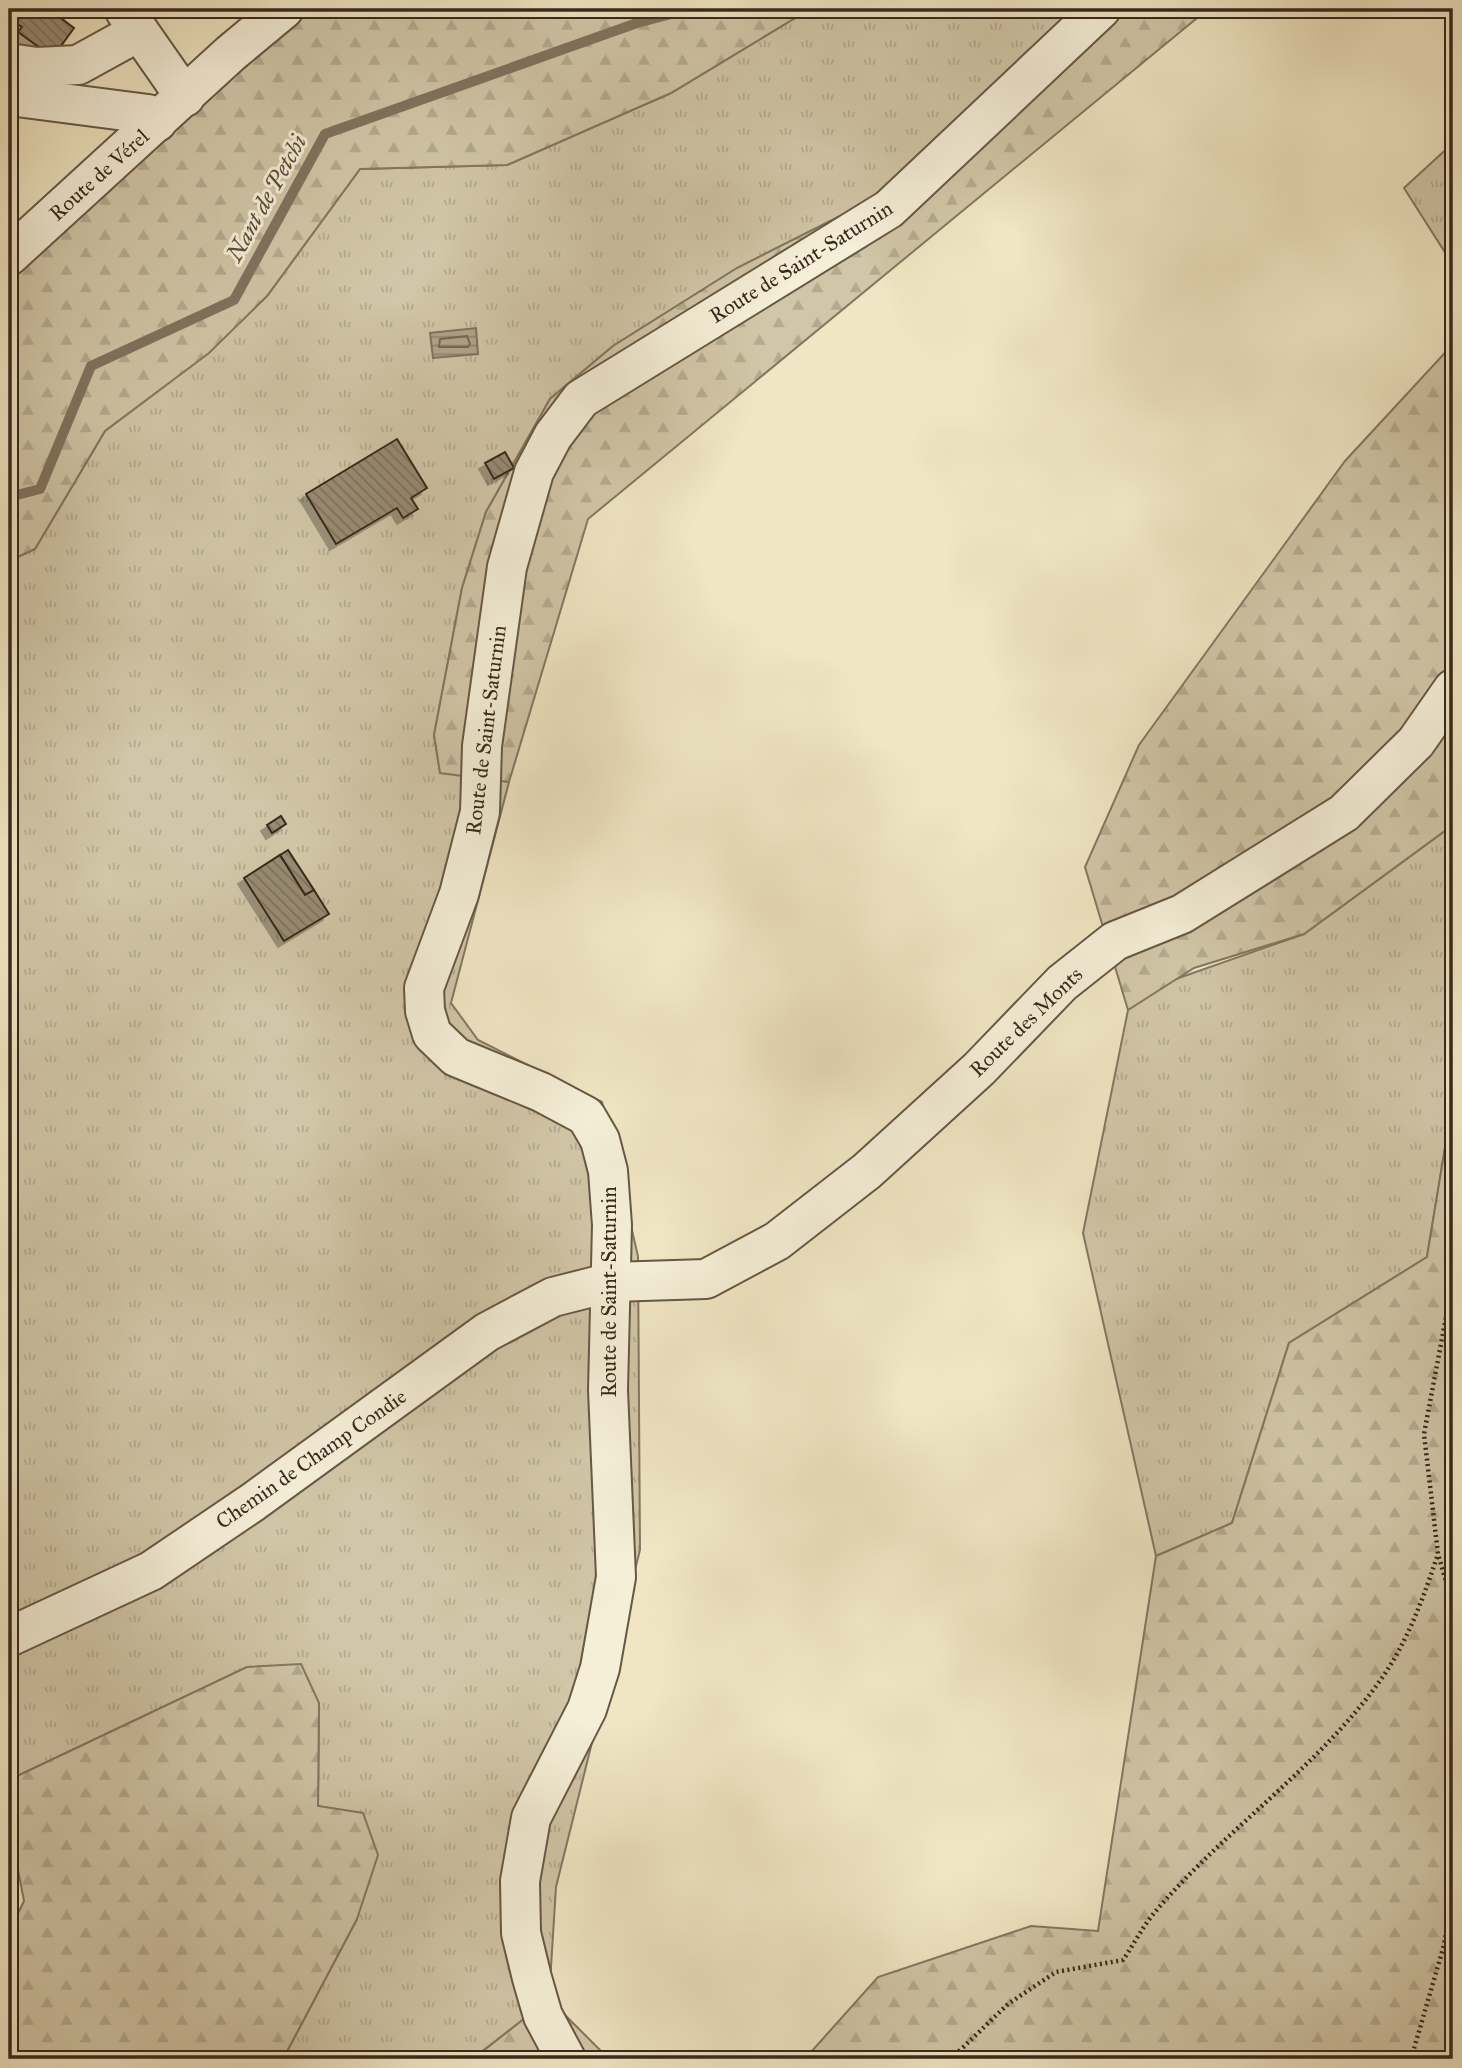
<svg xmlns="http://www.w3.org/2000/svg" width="1462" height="2068" font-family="'IM FELL Great Primer',serif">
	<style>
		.grass { fill: url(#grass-tufts); stroke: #847762; stroke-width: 2 }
		.forest { fill: url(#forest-firs); stroke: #847762; stroke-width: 2 }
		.water { fill: url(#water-rules); stroke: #81735f; stroke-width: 2 }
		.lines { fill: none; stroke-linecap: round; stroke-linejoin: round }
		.shore { stroke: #746654; stroke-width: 2 }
		.stream { stroke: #81735f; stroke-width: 10 }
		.building { fill: url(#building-back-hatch); stroke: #38281d; stroke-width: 2; filter: url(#shadow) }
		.minor-casing { stroke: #665846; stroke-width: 42 }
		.path { stroke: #38281d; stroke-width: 4.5; stroke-dasharray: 2 3.5; stroke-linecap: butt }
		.minor { stroke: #f5efd8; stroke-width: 38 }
		.labels { text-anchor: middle; stroke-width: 6; stroke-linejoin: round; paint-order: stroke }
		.street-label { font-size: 21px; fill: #38281d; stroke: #f5efd8 }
		.water-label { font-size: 23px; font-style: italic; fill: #5c4e3e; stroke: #f5efd8 }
	</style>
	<defs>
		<pattern id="grass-tufts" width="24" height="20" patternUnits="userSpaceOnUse" patternTransform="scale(1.75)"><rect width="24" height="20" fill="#d1c6a7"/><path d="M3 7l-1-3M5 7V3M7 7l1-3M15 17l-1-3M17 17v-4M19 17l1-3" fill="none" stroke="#b4aa8f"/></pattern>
		<pattern id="forest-firs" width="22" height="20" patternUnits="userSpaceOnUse" patternTransform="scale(1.75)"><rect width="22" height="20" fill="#d1c6a7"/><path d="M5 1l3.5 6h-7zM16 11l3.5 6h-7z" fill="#b4aa8f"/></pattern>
		<pattern id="water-rules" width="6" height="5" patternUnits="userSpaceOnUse" patternTransform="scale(1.75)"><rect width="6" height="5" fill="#b1a58b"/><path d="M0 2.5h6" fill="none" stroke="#918671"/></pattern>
		<pattern id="building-back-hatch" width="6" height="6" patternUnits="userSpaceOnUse" patternTransform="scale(1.75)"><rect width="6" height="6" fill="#988b73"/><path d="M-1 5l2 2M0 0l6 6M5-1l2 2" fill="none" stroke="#7d725e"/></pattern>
		<filter id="shadow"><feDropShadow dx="-6" dy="6" stdDeviation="0" flood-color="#0004"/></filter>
	</defs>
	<rect width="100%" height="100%" fill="#f0e6c3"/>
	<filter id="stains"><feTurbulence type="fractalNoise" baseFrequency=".00286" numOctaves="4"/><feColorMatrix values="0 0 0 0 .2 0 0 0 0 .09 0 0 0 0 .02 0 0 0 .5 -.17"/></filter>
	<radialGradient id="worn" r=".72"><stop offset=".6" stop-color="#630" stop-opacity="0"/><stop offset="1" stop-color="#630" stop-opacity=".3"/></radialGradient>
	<!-- grass -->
	<g class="grass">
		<path d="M810,9h265l-187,183 -151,76 -124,78 -63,53 -64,113 -24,76 -28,147 6,37 69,10 -58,221 27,37 124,62 36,154 2,294 -84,337 -7,112 60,60h-32l-28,-59 -77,59h-189l74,-140 6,-105 -45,-8 1,-103 -72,-36 -238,113v-1219l26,-12 70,-118 103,-78 59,-57 93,-127 147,-4 164,-72z"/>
		<path d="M1453,143v122l-49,-77z"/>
		<path d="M1453,813v286l-26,158 -138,86 -57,180 -76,33 -73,-323 45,-223 45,-30 131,-46 142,-104z"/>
	</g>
	<!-- forest -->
	<g class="forest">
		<path d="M307,9h503l-139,84 -164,72 -147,4 -93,127 -58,57 -104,78 -70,118 -26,12v-291z"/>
		<path d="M1075,9h133l-620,510 -79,263 -69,-9 -6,-38 28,-147 24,-76 64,-113 63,-53 124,-78 151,-76z"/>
		<path d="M1453,344v469l-7,17 -142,104 -110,34 -66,42 -43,-143 54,-122 206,-284z"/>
		<path d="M1453,1099v960h-644l2,-7 67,-75 153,-51 67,5 58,-375 76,-33 57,-180 138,-86z"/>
		<path d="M301,1664l18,39 -1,103 45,7 15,42 -21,64 -74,140h-274v-127l15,-31 -15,-78v-43l238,-113z"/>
		<path d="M549,1999l28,60h-104z"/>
	</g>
	<!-- water -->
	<path class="water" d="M476,328l2,26 -45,4 -3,-25z"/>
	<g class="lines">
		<!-- shore -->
		<path class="shore" d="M467,336l3,8 -2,3h-29l1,-8z"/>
		<!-- stream -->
		<path class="stream" d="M9,497l31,-8 51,-123 143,-66 91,-166 312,-111 53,-14"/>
	</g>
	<!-- building -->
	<g class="building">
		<path d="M9,9h53l-5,6 17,13 -21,29 -35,-25 4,-5 -13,-9z"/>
		<path d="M397,439l30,49 -16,10 7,11 -15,9 -6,-10 -61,36 -30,-50z"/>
		<path d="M505,452l9,16 -20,11 -9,-16z"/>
		<path d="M281,816l5,8 -14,9 -5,-8z"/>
		<path d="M288,850l26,40 -9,5 -25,-40z"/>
		<path d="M280,855l25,40 9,-5 15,24 -45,27 -40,-63z"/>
	</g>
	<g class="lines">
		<defs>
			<g id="minor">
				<path d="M125,11l60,86"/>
				<path d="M9,63l28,4 41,-2 60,-33"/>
				<path d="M9,96l139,18 9,8"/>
				<path d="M9,256l222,-203 53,-44"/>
				<path d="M9,1637l142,-66 102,-69 234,-170 66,-35 59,-15 94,-3 71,-38 90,-70 112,-102 83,-86 53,-42 67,-27 162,-101 72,-71 37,-53"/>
				<path d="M566,2059l-23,-43 -11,-38 -11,-45 -1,-52 11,-63 56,-109 13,-41 16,-91 -8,-187 4,-165 -4,-54 -8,-31 -14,-24 -45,-24 -85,-35 -24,-23 -7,-23 -1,-23 35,-94 21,-82 2,-66 25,-179 27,-95 19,-36 28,-37 308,-190 212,-200"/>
			</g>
		</defs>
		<!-- minor casing -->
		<use href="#minor" class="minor-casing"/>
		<!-- path -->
		<g class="path">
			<path d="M1453,1280l-29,154 14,120 15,51"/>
			<path d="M951,2059l57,-55 48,-32 67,-12c11,-16 20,-34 32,-48 70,-83 167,-147 229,-237 25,-37 40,-79 54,-121"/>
			<path d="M1411,2059l33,-114 9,-54"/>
		</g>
		<!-- minor -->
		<use href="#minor" class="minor"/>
	</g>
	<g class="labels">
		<!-- street labels -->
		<g class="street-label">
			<text transform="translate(99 175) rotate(-42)" y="7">Route de Vérel</text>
			<text transform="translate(801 262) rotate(-32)" y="7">Route de Saint-Saturnin</text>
			<text transform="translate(486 730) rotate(-83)" y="7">Route de Saint-Saturnin</text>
			<text transform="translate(1026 1022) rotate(-44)" y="7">Route des Monts</text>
			<text transform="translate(609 1292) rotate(-90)" y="7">Route de Saint-Saturnin</text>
			<text transform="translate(311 1459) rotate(-35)" y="7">Chemin de Champ Condie</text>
		</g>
		<!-- water labels -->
		<g class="water-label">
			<text transform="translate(266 198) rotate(-61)" y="8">Nant de Petchi</text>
		</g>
	</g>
	<!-- margin -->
	<rect width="1462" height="2068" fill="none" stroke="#f0e6c3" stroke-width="35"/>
	<rect x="10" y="10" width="1441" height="2047" fill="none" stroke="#38281d" stroke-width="3.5"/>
	<rect x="18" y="18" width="1427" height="2033" fill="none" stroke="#38281d" stroke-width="2"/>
	<rect width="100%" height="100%" filter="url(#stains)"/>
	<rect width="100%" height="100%" fill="url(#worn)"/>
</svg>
